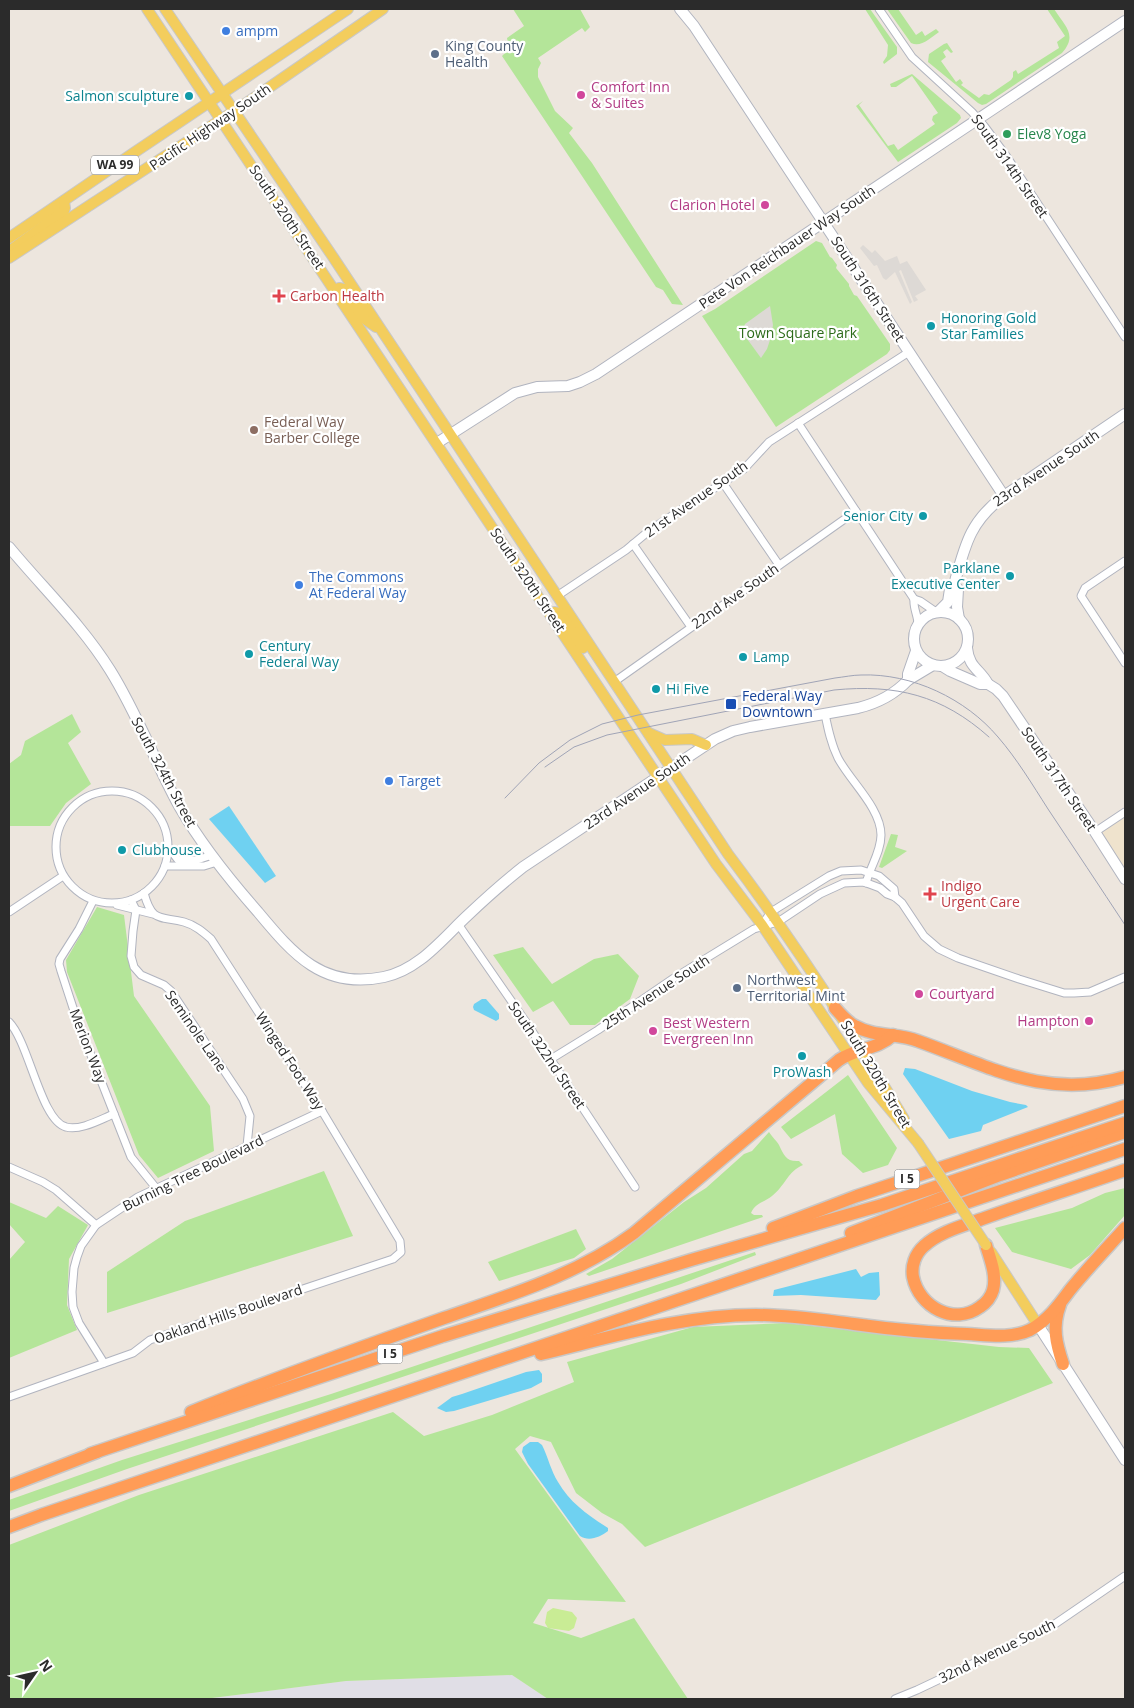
<svg xmlns="http://www.w3.org/2000/svg" width="1134" height="1708" font-family="'Open Sans',sans-serif">
	<style>
		.industrial { fill: #e0dee6 }
		.education { fill: #efe3cd }
		.green { fill: #b4e599 }
		.pitch { fill: #c9ec95 }
		.plaza { fill: #ddd9d5 }
		.water { fill: #6fd1f1 }
		.lines { fill: none; stroke-linecap: round; stroke-linejoin: round }
		.street-casing { stroke: #b1b4bf; stroke-width: 9 }
		.secondary-casing { stroke: #b1b4bf; stroke-width: 12 }
		.primary-casing { stroke: #c8c8c8; stroke-width: 12 }
		.highway-casing { stroke: #c8c8c8; stroke-width: 15 }
		.street { stroke: #fff; stroke-width: 7 }
		.secondary { stroke: #fff; stroke-width: 10 }
		.primary { stroke: #f3cd5d; stroke-width: 10 }
		.highway { stroke: #ff9c57; stroke-width: 12 }
		.tram { stroke: #a0a4b6; stroke-width: 1 }
		.primary-bridge-casing { stroke: #c8c8c8; stroke-width: 12; stroke-linecap: butt }
		.primary-bridge { stroke: #f3cd5d; stroke-width: 10 }
		.shop-dot { fill: #3f7fe0; stroke: #fff; stroke-width: 2 }
		.service-dot { fill: #5c6f8a; stroke: #fff; stroke-width: 2 }
		.hotel-dot { fill: #d1479c; stroke: #fff; stroke-width: 2 }
		.culture-dot { fill: #0f9aa8; stroke: #fff; stroke-width: 2 }
		.leisure-dot { fill: #2e9e5b; stroke: #fff; stroke-width: 2 }
		.health-dot { fill: #e0444e; stroke: #fff; stroke-width: 2 }
		.education-dot { fill: #8d6e63; stroke: #fff; stroke-width: 2 }
		.transit-dot { fill: #1a4fb4; stroke: #fff; stroke-width: 2 }
		.labels { text-anchor: middle; stroke-width: 4.5; stroke-linejoin: round; paint-order: stroke }
		.shield { fill: #fff; stroke: #6b6b6b; stroke-width: 1 }
		.shield-label { font-size: 12px; font-weight: bold; fill: #2b2b2b }
		.shop-label { font-size: 14px; fill: #366cbe; stroke: #fff; text-anchor: start }
		.service-label { font-size: 14px; fill: #4e5e75; stroke: #fff; text-anchor: start }
		.hotel-label { font-size: 14px; fill: #b23c85; stroke: #fff; text-anchor: start }
		.culture-label { font-size: 14px; fill: #0d838f; stroke: #fff; text-anchor: start }
		.street-label { font-size: 14px; fill: #2b2b2b; stroke: #fff }
		.leisure-label { font-size: 14px; fill: #27864d; stroke: #fff; text-anchor: start }
		.health-label { font-size: 14px; fill: #be3a42; stroke: #fff; text-anchor: start }
		.park-label { font-size: 14px; fill: #2c6b19; stroke: #fff }
		.education-label { font-size: 14px; fill: #785e54; stroke: #fff; text-anchor: start }
		.transit-label { font-size: 14px; fill: #164399; stroke: #fff; text-anchor: start }
	</style>
	<rect width="100%" height="100%" fill="#ede6de"/>
	<!-- industrial -->
	<path class="industrial" d="M512,1675l36,24h-344l142,-18z"/>
	<!-- education -->
	<path class="education" d="M1125,812v67l-30,-47z"/>
	<!-- green -->
	<g class="green">
		<path d="M513,9h67l10,18 -5,5 -3,-4 -44,30 3,5 -3,6v8l17,34 18,17 -4,5 23,30 91,142 -11,-1 -9,-14 -7,-3 -154,-231 7,-7 -2,-11 17,-12z"/>
		<path d="M865,9h5l27,38v7l-13,10 -1,-2 4,-6 1,-11z"/>
		<path d="M887,9h11l18,26 6,-4 3,5 11,-7 3,3c-9,6 -18,16 -28,11z"/>
		<path d="M1047,9h7c11,17 24,26 8,44l-76,51 -4,1 -4,-2 -50,-41 1,-8 15,-10 3,-1 6,9 -2,1 -4,-4 -4,3 3,5 -5,4 15,21 4,-3 3,4 -2,2 18,13 5,-4 5,1 22,-15 2,-3v-5l3,-2 2,4 41,-26 -2,-6 8,-6z"/>
		<path d="M912,74l48,41 1,3 -4,5 -59,39 -42,-56 7,-5 -4,4 29,41 6,-2 4,6 37,-26 -3,-4 1,-4 5,-3 -26,-37 -16,11h-5l-1,-3z"/>
		<path d="M816,241l6,2 8,14 2,1 5,7 -1,3 13,16v2l5,9 3,1 33,48v6l-3,4 -111,73 -74,-111 13,-7z"/>
		<path d="M72,714l9,18 -13,11 23,41 -25,19 -16,23h-41v-62l12,-9 4,-14z"/>
		<path d="M891,834l7,1 -3,12 12,4 -25,17 -3,-1z"/>
		<path d="M97,907l27,8 10,81 76,110 4,45 -56,27 -19,-23 -72,-183 -1,-12z"/>
		<path d="M523,947l29,37 42,-25 24,-5 21,22 -9,23 -35,26h-25l-17,-24 -20,11 -40,-57z"/>
		<path d="M848,1075l49,73 -9,17 -25,8 -21,-19 -7,-40 -44,25 -10,-12z"/>
		<path d="M769,1132c3,5 8,9 10,13 5,10 7,17 20,16l4,4c-15,6 -18,21 -31,31 -7,6 -17,7 -21,17l3,2h8l1,2 -174,59 -3,-2 26,-15 72,-57 22,-14 38,-34 8,-3z"/>
		<path d="M324,1171l29,65 -246,77v-41l78,-51z"/>
		<path d="M1125,1188v27l-35,40 -19,14 -59,-17 -17,-24 77,-20 33,-15z"/>
		<path d="M9,1202l37,16 12,-12 30,19 -19,34 -2,46 10,25 -68,28v-98l16,-18 -16,-18z"/>
		<path d="M576,1229l10,20 -12,9 -75,23 -11,-19z"/>
		<path d="M755,1252l1,3 -75,29 -554,185 -118,42v-11l113,-40 209,-66z"/>
		<path d="M786,1323l213,24 30,1 24,35 -408,164 -23,-23 -20,-11 -26,-20 -25,-51 -21,-6 -15,13 111,153 -78,-3 -15,24 48,15 53,-20 54,81h-140l-36,-24 -166,6 -142,18h-195v-154l130,-50 254,-83 31,24 68,-21 82,-33 -7,-20 126,-35z"/>
	</g>
	<!-- pitch -->
	<path class="pitch" d="M553,1608l19,4 5,6 -3,10 -5,3 -21,-3 -3,-5 2,-11z"/>
	<!-- plaza -->
	<g class="plaza">
		<path d="M863,245l9,8 3,-3 10,11 12,-5 3,8 7,-3 19,29 -11,6 3,4 -4,2 -13,-32 -2,1 13,31 -2,2 -15,-32 -9,8 -3,-2 -6,-13 -3,1 -14,-18z"/>
		<path d="M770,306l3,19 -2,12 -4,12 -6,9 -16,-22 -1,-9 1,-3z"/>
	</g>
	<!-- water -->
	<g class="water">
		<path d="M229,806l47,70 -11,7 -56,-64z"/>
		<path d="M482,999h4l13,15v5l-3,2 -22,-11 -1,-3 1,-3z"/>
		<path d="M905,1068l10,1 57,22 38,11 16,3 2,2 -45,18 -2,6 -32,8 -46,-65z"/>
		<path d="M856,1269l5,8 8,-4 10,-1 1,23 -4,5 -75,-5 -28,1 1,-6z"/>
		<path d="M539,1370l3,4v8l-11,6 -77,23 -8,1 -9,-4 15,-11 10,-3 64,-22z"/>
		<path d="M530,1442h8l4,3c6,12 9,26 16,37 12,21 30,33 50,46v3c-8,6 -19,11 -28,5l-52,-72 -6,-12 1,-5z"/>
	</g>
	<g class="lines">
		<defs>
			<g id="street">
				<path d="M879,9l33,48 60,55 13,15 22,30 118,180"/>
				<path d="M798,423l116,176c-1,9 4,17 4,25"/>
				<path d="M723,483l56,82"/>
				<path d="M633,544l58,83"/>
				<path d="M1125,561l-40,27 -4,8 44,67"/>
				<path d="M557,596l69,-46 24,-20 94,-61 25,-27 140,-90"/>
				<path d="M914,599l6,2 16,11"/>
				<path d="M614,682l242,-171"/>
				<path d="M825,714c3,15 6,30 13,44 12,23 43,50 43,77 0,17 -11,32 -15,48"/>
				<circle cx="112" cy="847" r="56"/>
				<path d="M1095,832l30,-20"/>
				<path d="M169,848l9,12h19l15,-5"/>
				<path d="M165,866h39l13,-4"/>
				<path d="M131,900l5,10 -3,21 -2,25 3,11 7,8 23,10 7,6 72,108 7,17 -3,30"/>
				<path d="M93,901l-14,28 -19,30 -1,5 2,7 15,46 55,140 25,31"/>
				<path d="M117,905l36,9"/>
				<path d="M9,912l54,-36"/>
				<path d="M458,924l70,101 107,162"/>
				<path d="M762,925l9,-13 58,-36 12,-5 20,-1 18,6 15,13 1,8"/>
				<path d="M9,1022c20,20 32,99 57,105 15,4 35,-8 48,-13"/>
				<path d="M551,1059l47,-29 76,-52 80,-49 24,-7 42,-28 24,-11 20,-1 16,6 7,6 8,3 7,6 22,33 15,13 19,9 61,21 45,14h10l16,-1 35,-15"/>
				<path d="M9,1167l34,15 13,8 40,35"/>
				<path d="M104,1363l-25,-40 -6,-16 -1,-15 2,-24 3,-11 4,-11 15,-21 42,-28 184,-86"/>
				<path d="M9,1397l124,-44 17,-13 243,-81 8,-7 -1,-11 -78,-130 -111,-172c-8,-7 -16,-14 -27,-17 -24,-6 -32,1 -40,-29"/>
				<path d="M895,1699l22,-9 135,-64 73,-50"/>
			</g>
			<g id="secondary">
				<path d="M680,9l14,17 310,470"/>
				<path d="M437,443l78,-50 22,-6 31,-1 12,-4 16,-8 529,-353"/>
				<path d="M9,547c34,41 73,78 101,123 27,43 45,92 69,136 22,38 50,73 79,106 35,42 65,78 126,65 35,-7 59,-39 84,-62 18,-17 36,-33 55,-48l192,-128 18,-8 17,-4 108,-19c20,-5 36,-13 50,-28v-6l8,-23"/>
				<path d="M954,585l4,4 -1,18 2,12"/>
				<circle cx="941" cy="639" r="27"/>
				<path d="M938,612l10,-10 2,-13 4,-4c11,-40 16,-64 50,-89l121,-82"/>
				<path d="M967,648c2,20 13,21 21,36"/>
				<path d="M942,666l8,5 30,13h8l8,5 7,7 92,136 30,47"/>
				<path d="M908,680l25,-15"/>
				<path d="M1038,1325l87,135"/>
			</g>
			<g id="primary">
				<path d="M147,9l569,855 46,61 106,158 50,60"/>
				<path d="M165,9l166,245 397,600c64,85 122,174 176,265"/>
				<path d="M9,238l126,-86 213,-143"/>
				<path d="M12,249l52,-38 1,-3 -1,-7"/>
				<path d="M9,258l239,-156 135,-93"/>
				<path d="M336,291l3,-3 5,1 19,29 13,9"/>
				<path d="M550,613l4,-1 6,1 23,35"/>
				<path d="M649,733l16,7 27,-1 14,6"/>
				<path d="M991,1252l47,73"/>
			</g>
			<g id="highway">
				<path d="M835,1008c6,7 12,14 20,18 19,11 43,7 63,15 73,26 127,59 207,36"/>
				<path d="M773,1228l84,-32 268,-90"/>
				<path d="M851,1233l149,-58 125,-43"/>
				<path d="M986,1245c4,14 11,30 7,45 -2,7 -7,13 -13,17 -26,19 -61,0 -67,-30 -2,-11 2,-23 11,-31 15,-14 38,-20 58,-27 47,-17 95,-32 143,-49"/>
				<path d="M1060,1305c-8,22 -4,38 3,59"/>
				<path d="M541,1354c71,-17 142,-39 215,-39 33,0 66,5 98,9 37,5 75,9 113,10 20,1 44,5 63,-4 17,-9 29,-25 40,-40 17,-21 37,-42 55,-62"/>
				<path d="M191,1412c84,-34 168,-64 253,-94 66,-23 133,-43 190,-85l205,-173c17,-12 38,-10 54,-25"/>
				<path d="M90,1454l353,-118 248,-76 191,-55 243,-82"/>
				<path d="M9,1486l88,-34"/>
				<path d="M9,1527l32,-12 1084,-366"/>
			</g>
		</defs>
		<!-- street casing -->
		<use href="#street" class="street-casing"/>
		<!-- secondary casing -->
		<use href="#secondary" class="secondary-casing"/>
		<!-- primary casing -->
		<use href="#primary" class="primary-casing"/>
		<!-- highway casing -->
		<use href="#highway" class="highway-casing"/>
		<!-- street -->
		<use href="#street" class="street"/>
		<!-- secondary -->
		<use href="#secondary" class="secondary"/>
		<!-- primary -->
		<use href="#primary" class="primary"/>
		<!-- highway -->
		<use href="#highway" class="highway"/>
		<!-- tram -->
		<g class="tram">
			<path d="M545,767l29,-20 33,-12 227,-45c62,-6 108,5 155,47"/>
			<path d="M505,798l34,-35 31,-23 32,-16 36,-9 197,-37c9,-1 18,-3 26,-3 51,-2 105,24 137,62 19,22 34,47 50,72 26,39 52,78 77,116"/>
		</g>
		<defs>
			<path id="primary-bridge" d="M918,1143l68,102"/>
		</defs>
		<!-- primary-bridge casing -->
		<use href="#primary-bridge" class="primary-bridge-casing"/>
		<!-- primary-bridge -->
		<use href="#primary-bridge" class="primary-bridge"/>
	</g>
	<!-- markers -->
	<g class="shop-dot">
		<circle cx="226" cy="31" r="5"/>
		<circle cx="299" cy="585" r="5"/>
		<circle cx="389" cy="781" r="5"/>
	</g>
	<g class="service-dot">
		<circle cx="435" cy="54" r="5"/>
		<circle cx="737" cy="988" r="5"/>
	</g>
	<g class="hotel-dot">
		<circle cx="581" cy="95" r="5"/>
		<circle cx="765" cy="205" r="5"/>
		<circle cx="919" cy="994" r="5"/>
		<circle cx="1089" cy="1021" r="5"/>
		<circle cx="653" cy="1031" r="5"/>
	</g>
	<g class="culture-dot">
		<circle cx="189" cy="96" r="5"/>
		<circle cx="931" cy="326" r="5"/>
		<circle cx="923" cy="516" r="5"/>
		<circle cx="1010" cy="576" r="5"/>
		<circle cx="249" cy="654" r="5"/>
		<circle cx="743" cy="657" r="5"/>
		<circle cx="656" cy="689" r="5"/>
		<circle cx="122" cy="850" r="5"/>
		<circle cx="802" cy="1056" r="5"/>
	</g>
	<circle class="leisure-dot" cx="1007" cy="134" r="5"/>
	<g class="health-dot">
		<path d="M276.5 288.5h5v5h5v5h-5v5h-5v-5h-5v-5h5z"/>
		<path d="M927.5 886.5h5v5h5v5h-5v5h-5v-5h-5v-5h5z"/>
	</g>
	<circle class="education-dot" cx="254" cy="430" r="5"/>
	<rect class="transit-dot" x="725" y="698" width="12" height="12" rx="2.5"/>
	<g class="labels">
		<!-- shield labels -->
		<g class="shield">
			<rect x="91" y="155.5" width="48" height="19" rx="4"/>
			<rect x="894.5" y="1169.5" width="25" height="19" rx="4"/>
			<rect x="377.5" y="1344.5" width="25" height="19" rx="4"/>
		</g>
		<g class="shield-label">
			<text x="115" y="169">WA 99</text>
			<text x="907" y="1183">I 5</text>
			<text x="390" y="1358">I 5</text>
		</g>
		<!-- shop labels -->
		<g class="shop-label">
			<text x="236" y="36">ampm</text>
			<text x="309" y="582">The Commons<tspan x="309" dy="16">At Federal Way</tspan></text>
			<text x="399" y="786">Target</text>
		</g>
		<!-- service labels -->
		<g class="service-label">
			<text x="445" y="51">King County<tspan x="445" dy="16">Health</tspan></text>
			<text x="747" y="985">Northwest<tspan x="747" dy="16">Territorial Mint</tspan></text>
		</g>
		<!-- hotel labels -->
		<g class="hotel-label">
			<text x="591" y="92">Comfort Inn<tspan x="591" dy="16">&amp; Suites</tspan></text>
			<text x="755" y="210" text-anchor="end">Clarion Hotel</text>
			<text x="929" y="999">Courtyard</text>
			<text x="1079" y="1026" text-anchor="end">Hampton</text>
			<text x="663" y="1028">Best Western<tspan x="663" dy="16">Evergreen Inn</tspan></text>
		</g>
		<!-- culture labels -->
		<g class="culture-label">
			<text x="179" y="101" text-anchor="end">Salmon sculpture</text>
			<text x="941" y="323">Honoring Gold<tspan x="941" dy="16">Star Families</tspan></text>
			<text x="913" y="521" text-anchor="end">Senior City</text>
			<text x="1000" y="573" text-anchor="end">Parklane<tspan x="1000" dy="16">Executive Center</tspan></text>
			<text x="259" y="651">Century<tspan x="259" dy="16">Federal Way</tspan></text>
			<text x="753" y="662">Lamp</text>
			<text x="666" y="694">Hi Five</text>
			<text x="132" y="855">Clubhouse</text>
			<text x="802" y="1077" text-anchor="middle">ProWash</text>
		</g>
		<!-- street labels -->
		<g class="street-label">
			<text transform="translate(210 127) rotate(-34)" y="5">Pacific Highway South</text>
			<text transform="translate(1010 166) rotate(55)" y="5">South 314th Street</text>
			<text transform="translate(287 217) rotate(56)" y="5">South 320th Street</text>
			<text transform="translate(787 247) rotate(-34)" y="5">Pete Von Reichbauer Way South</text>
			<text transform="translate(868 289) rotate(57)" y="5">South 316th Street</text>
			<text transform="translate(1046 468) rotate(-34)" y="5">23rd Avenue South</text>
			<text transform="translate(696 499) rotate(-35)" y="5">21st Avenue South</text>
			<text transform="translate(528 580) rotate(56)" y="5">South 320th Street</text>
			<text transform="translate(735 596) rotate(-35)" y="5">22nd Ave South</text>
			<text transform="translate(164 772) rotate(62)" y="5">South 324th Street</text>
			<text transform="translate(1059 779) rotate(56)" y="5">South 317th Street</text>
			<text transform="translate(637 791) rotate(-34)" y="5">23rd Avenue South</text>
			<text transform="translate(656 992) rotate(-33)" y="5">25th Avenue South</text>
			<text transform="translate(196 1031) rotate(55)" y="5">Seminole Lane</text>
			<text transform="translate(88 1046) rotate(69)" y="5">Merion Way</text>
			<text transform="translate(547 1055) rotate(56)" y="5">South 322nd Street</text>
			<text transform="translate(290 1061) rotate(57)" y="5">Winged Foot Way</text>
			<text transform="translate(876 1074) rotate(59)" y="5">South 320th Street</text>
			<text transform="translate(193 1173) rotate(-26)" y="5">Burning Tree Boulevard</text>
			<text transform="translate(228 1314) rotate(-19)" y="5">Oakland Hills Boulevard</text>
			<text transform="translate(997 1651) rotate(-26)" y="5">32nd Avenue South</text>
		</g>
		<!-- leisure labels -->
		<g class="leisure-label">
			<text x="1017" y="139">Elev8 Yoga</text>
		</g>
		<!-- health labels -->
		<g class="health-label">
			<text x="290" y="301">Carbon Health</text>
			<text x="941" y="891">Indigo<tspan x="941" dy="16">Urgent Care</tspan></text>
		</g>
		<!-- park labels -->
		<g class="park-label">
			<text x="798" y="338">Town Square Park</text>
		</g>
		<!-- education labels -->
		<g class="education-label">
			<text x="264" y="427">Federal Way<tspan x="264" dy="16">Barber College</tspan></text>
		</g>
		<!-- transit labels -->
		<g class="transit-label">
			<text x="742" y="701">Federal Way<tspan x="742" dy="16">Downtown</tspan></text>
		</g>
	</g>
	<!-- border -->
	<rect width="1134" height="1708" fill="none" stroke="#2b2b2b" stroke-width="20"/>
	<!-- north arrow -->
	<g transform="translate(35 1673) rotate(56)" stroke="#ffffff" stroke-width="4" paint-order="stroke">
	<path d="M0-4L9 19L0 12L-9 19Z" fill="#2b2b2b"/>
	<text y="-8" font-size="14" font-weight="bold" text-anchor="middle" fill="#2b2b2b">N</text>
	</g>
</svg>
